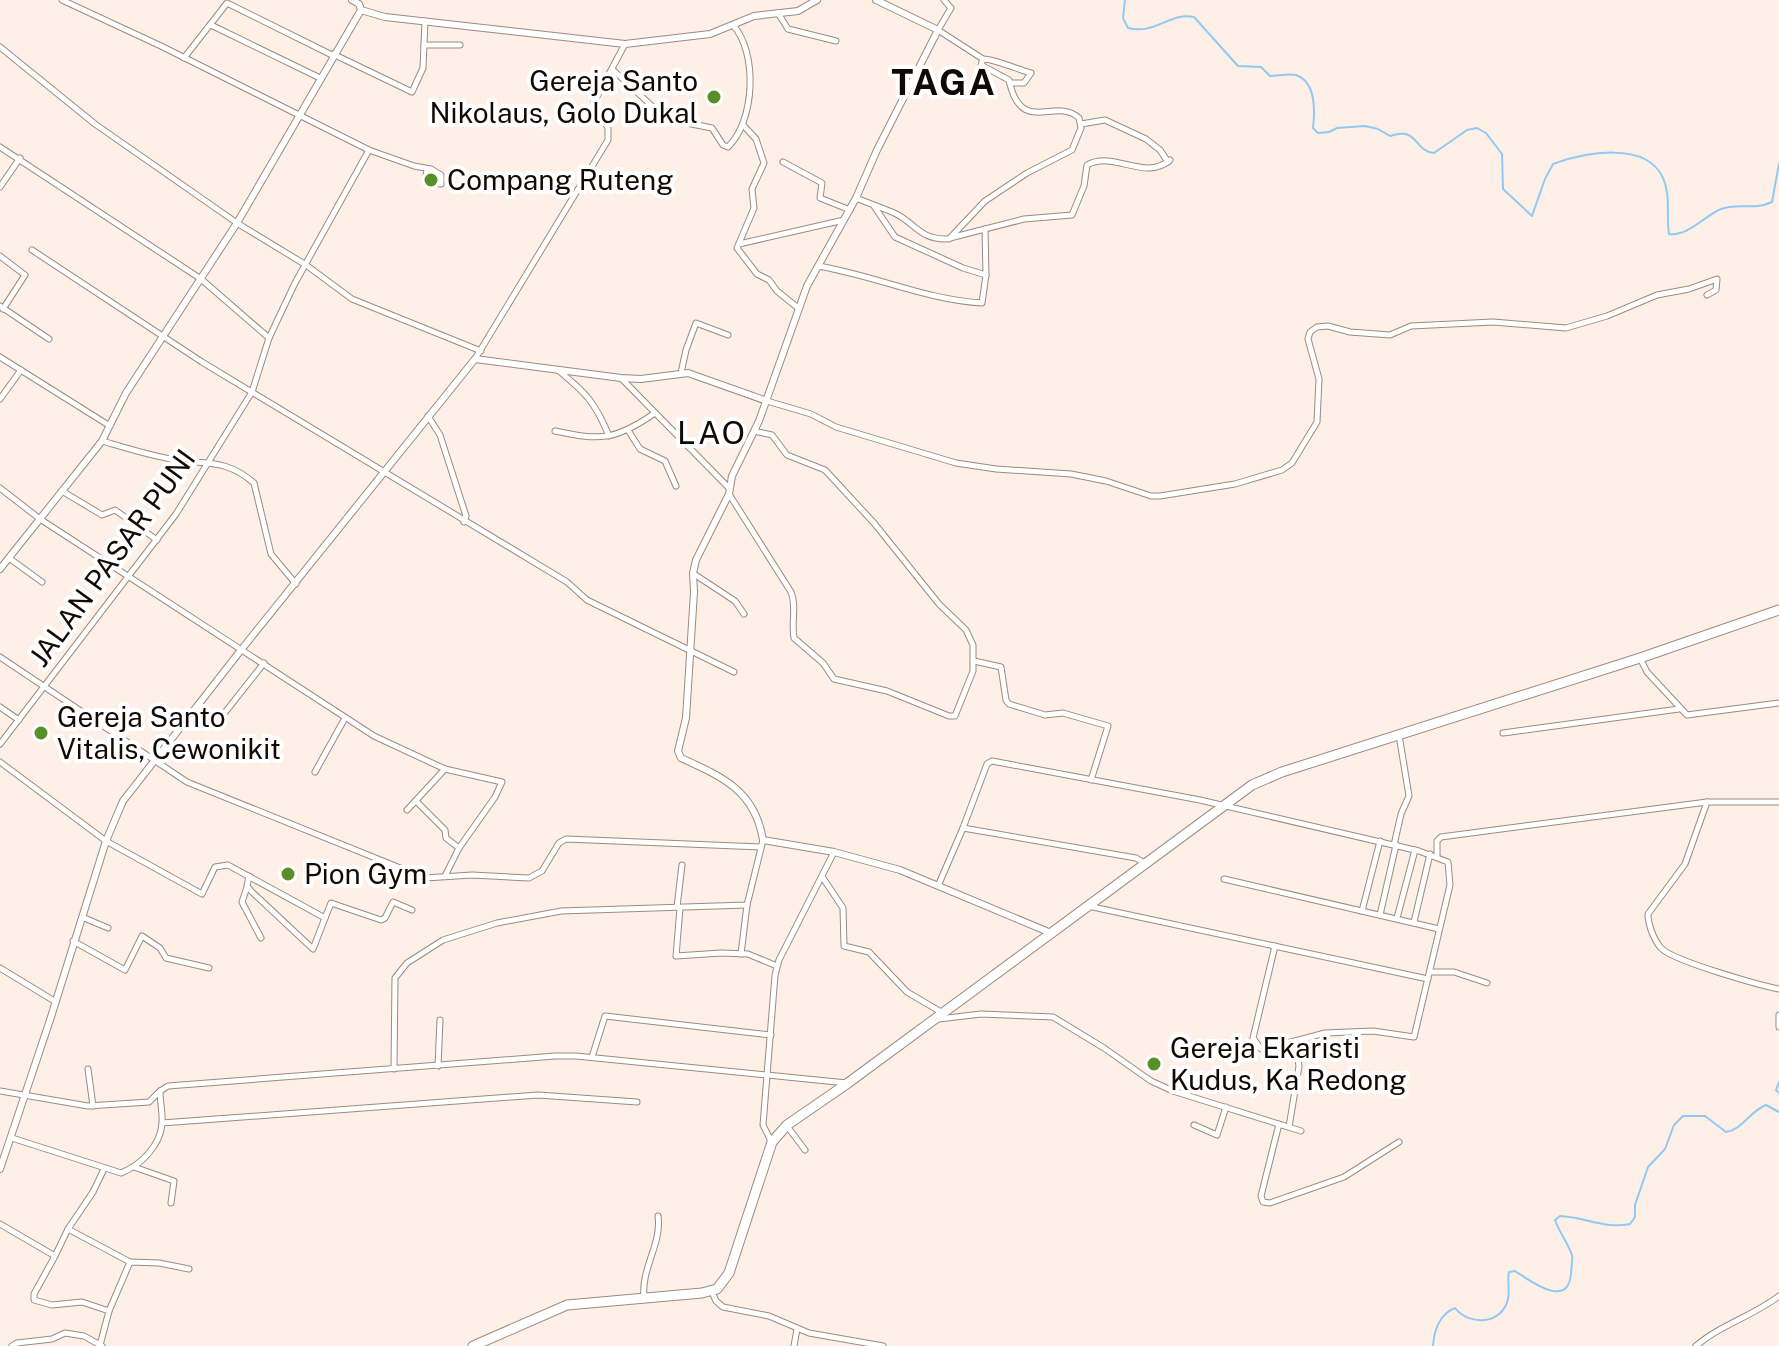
<svg xmlns="http://www.w3.org/2000/svg" width="1779" height="1346" font-family="'Public Sans',sans-serif">
	<style>
		.lines { fill: none; stroke-linecap: round; stroke-linejoin: round }
		.stream { stroke: #8fc9f4; stroke-width: 2 }
		.minor-casing { stroke: #9b8b81; stroke-width: 7 }
		.tertiary-casing { stroke: #9b8b81; stroke-width: 8 }
		.trunk-casing { stroke: #9b8b81; stroke-width: 11 }
		.minor { stroke: #fff; stroke-width: 5 }
		.tertiary { stroke: #fff; stroke-width: 6 }
		.trunk { stroke: #fff; stroke-width: 9 }
		.poi-dot { fill: #588f29; stroke: #fff; stroke-width: 3 }
		.labels { text-anchor: middle; stroke-width: 8; stroke-linejoin: round; paint-order: stroke }
		.poi-label { font-size: 28px; fill: #100a07; stroke: #fff; text-anchor: start }
		.street-label { font-size: 28px; fill: #100a07; stroke: #fff }
		.quarter-label { font-size: 32px; letter-spacing: 2px; fill: #100a07; stroke: #fff }
		.district-label { font-size: 36px; font-weight: bold; letter-spacing: 2px; fill: #100a07; stroke: #fff }
	</style>
	<rect width="100%" height="100%" fill="#fef0e7"/>
	<g class="lines">
		<!-- stream -->
		<g class="stream">
			<path d="M1125,0l-2,18 5,10c28,7 41,-16 66,-11l44,49 23,1 9,9c8,0 19,-3 26,-1 20,7 19,36 17,53l5,5 11,-1 8,-4 28,-2 13,3 12,7c29,-10 23,15 44,17l33,-23 10,-2 9,5 16,21 1,35 29,27 13,-37 8,-15c30,-11 93,-24 110,14 8,17 3,37 6,56 20,2 35,-18 52,-25 18,-7 32,2 51,-7l7,-38"/>
			<path d="M1779,1082l-3,8 3,3"/>
			<path d="M1433,1346c1,-16 7,-32 22,-38 14,18 47,17 53,-9 2,-8 -1,-18 1,-27l6,-1c14,9 53,39 56,3 0,-5 2,-14 1,-19 -4,-12 -13,-23 -17,-35l5,-4c25,1 44,13 70,8l5,-7v-12l13,-38 17,-18 9,-24 9,-9h22l21,16c16,-2 24,-21 40,-27l13,7"/>
		</g>
		<defs>
			<g id="minor">
				<path d="M62,0l99,46 208,104 45,16 17,3 10,6v9l-10,-1 -5,-6 1,-8"/>
				<path d="M944,0l7,8 -13,22 45,29c8,-1 37,11 48,14l-7,10h-14"/>
				<path d="M778,13l10,16 48,12"/>
				<path d="M211,25l109,53"/>
				<path d="M424,45h36"/>
				<path d="M0,47l95,77 142,99 69,42 46,34 129,52"/>
				<path d="M333,54l79,38 11,-24 2,-47"/>
				<path d="M184,58l43,-55 105,52"/>
				<path d="M613,70l53,49 46,9 11,17 5,2c27,-26 30,-94 5,-122"/>
				<path d="M1081,124l24,-4 41,19 14,11 8,12"/>
				<path d="M743,125l13,14 8,24 -12,26 2,19 -17,40 20,26 12,6 8,11 21,17"/>
				<path d="M0,147l201,132 68,59"/>
				<path d="M783,162l39,21 -2,15 30,12"/>
				<path d="M0,187l20,-29"/>
				<path d="M856,198c12,5 24,9 36,14 23,9 25,28 57,27l36,-38 42,-28 45,-23 9,-22 -2,-10c-24,-22 -58,19 -70,-38l-28,-15 2,-6"/>
				<path d="M874,206l21,31 68,31 23,7"/>
				<path d="M950,238l74,-19 48,-4 12,-29 3,-21c28,-15 57,17 83,-5"/>
				<path d="M739,244l105,-24"/>
				<path d="M32,250l170,112 365,220 20,18 147,72"/>
				<path d="M0,256l25,19 -22,34"/>
				<path d="M818,266c55,9 109,34 164,37l4,-28 -1,-46"/>
				<path d="M0,306l49,33"/>
				<path d="M0,357l110,69"/>
				<path d="M475,359l133,-219v-12l-14,-26 31,-58"/>
				<path d="M558,370c28,23 37,32 51,66"/>
				<path d="M681,373l5,-23 10,-27 32,12"/>
				<path d="M622,379l106,108"/>
				<path d="M0,399l21,-29"/>
				<path d="M767,401l44,13 25,13 120,36 40,6 75,5 35,7 45,15h9l75,-12 47,-14 10,-7 25,-41 2,-43 -11,-40 2,-7 7,-5 11,-1 22,6 40,3 21,-9 82,-4 73,6 41,-12 50,-21 32,-6 28,-10 -1,11 -9,5"/>
				<path d="M428,416l12,19 26,81 -2,6"/>
				<path d="M628,430l12,19 25,12 11,25"/>
				<path d="M555,431c46,10 61,9 100,-18"/>
				<path d="M102,441c24,7 49,15 74,19 33,5 50,-1 78,23l17,71 25,30"/>
				<path d="M0,488l40,31 334,217 71,33 57,13 -7,15 -36,51 -14,28"/>
				<path d="M62,491l40,24 13,-5 42,30"/>
				<path d="M729,494l62,98c6,15 0,29 3,46l29,25 11,16 53,12 62,25h6l18,-45v-26l-7,-15 -27,-26 -65,-81 -49,-53 -38,-15 -15,-20 -18,-4"/>
				<path d="M9,558l33,24"/>
				<path d="M694,574l41,27 9,13"/>
				<path d="M0,657l187,125 238,96 47,-3 57,3 13,-7 17,-28 7,-4 195,8"/>
				<path d="M1640,658l7,14 40,43 92,-12"/>
				<path d="M974,661l27,6 5,33 3,4 36,11 18,-2 45,13 -17,54"/>
				<path d="M0,707l19,13"/>
				<path d="M223,715l41,-52"/>
				<path d="M1503,733l176,-24"/>
				<path d="M0,744l176,-230 76,-122 17,-54 26,-55 74,-133"/>
				<path d="M0,762l106,79 96,53 13,-27 13,-2 97,53 6,-15 50,17 4,-2 8,-16 19,8"/>
				<path d="M315,772l30,-54"/>
				<path d="M416,801l29,29 1,8 13,10"/>
				<path d="M1707,802h72"/>
				<path d="M407,810l38,-41"/>
				<path d="M963,828l24,-64 5,-3 208,39 219,51 29,11 2,23 -36,152 -41,-6 -48,2 -30,8 4,25 -10,61"/>
				<path d="M1394,845l7,-31 8,-18 -10,-61"/>
				<path d="M1437,855v-14l4,-4 266,-35 -22,62 -37,50c0,11 6,26 13,34 12,13 98,37 118,41"/>
				<path d="M249,876l-2,10 4,5 62,58 12,-31"/>
				<path d="M823,878l20,30 1,38 25,6 38,40 34,20"/>
				<path d="M1224,879l215,50"/>
				<path d="M938,886l25,-58 173,30 10,6"/>
				<path d="M247,887l-5,15 19,36"/>
				<path d="M1088,906l340,73"/>
				<path d="M677,907l5,-42"/>
				<path d="M680,908l-4,48 45,-3 27,1 29,12"/>
				<path d="M1362,911l18,-70"/>
				<path d="M1380,915l16,-70"/>
				<path d="M82,917l26,11"/>
				<path d="M1397,918l18,-68"/>
				<path d="M1414,922l16,-68"/>
				<path d="M73,941l52,29 17,-34 18,12 6,10 43,10"/>
				<path d="M1275,946l-22,92 8,11 34,-8"/>
				<path d="M741,954l6,-49"/>
				<path d="M0,968l56,34"/>
				<path d="M1430,972h24l33,11"/>
				<path d="M1779,1015v12"/>
				<path d="M939,1019l42,-5 72,3 51,31 47,33 22,10 128,40"/>
				<path d="M592,1057l13,-41 166,19"/>
				<path d="M438,1066l2,-46"/>
				<path d="M88,1069l5,37"/>
				<path d="M394,1069l1,-91 12,-15 36,-23 54,-17 64,-12 186,-6 16,-65"/>
				<path d="M0,1091l88,15 61,-4 11,-11"/>
				<path d="M162,1123l376,-28 99,7"/>
				<path d="M1279,1124l-18,72 2,6 7,1 74,-26 55,-35"/>
				<path d="M1194,1125l23,10 9,-28"/>
				<path d="M787,1126l18,24"/>
				<path d="M12,1138l109,35c20,-8 39,-27 41,-49 1,-10 -2,-22 -2,-33l8,-5 387,-30h21l271,27"/>
				<path d="M771,1141l-8,-16 12,-150 4,-15 55,-108"/>
				<path d="M134,1167l40,14 -3,22"/>
				<path d="M0,1224l55,32 -21,38v6l18,5 30,-3 27,9 -9,34"/>
				<path d="M68,1229l25,-37 11,-23"/>
				<path d="M55,1256l13,-27 62,33"/>
				<path d="M712,1292l4,9 7,6 46,9 40,17 74,13"/>
				<path d="M644,1297c-3,-29 18,-53 14,-81"/>
				<path d="M109,1311l21,-49 29,1 30,6"/>
				<path d="M12,1346l5,-3 35,-4 13,-6 19,3 18,10"/>
				<path d="M794,1346l3,-17"/>
				<path d="M1696,1346c24,-21 57,-30 83,-50"/>
			</g>
			<g id="tertiary">
				<path d="M352,0l7,4 2,6 24,7 240,27 85,-10 44,-18 44,-5 19,-11"/>
				<path d="M876,0l62,30 -61,120 -21,48 -49,88 -48,135 -27,55 -3,18 -33,66 -3,13 1,19 -8,126 -8,33 3,7c42,19 74,33 82,82l71,12 66,18 151,63"/>
				<path d="M0,569l102,-128 24,-48 111,-170 124,-213"/>
				<path d="M0,1169l50,-149 56,-179 17,-40 118,-151 234,-291 146,19 20,1 47,-6 79,28"/>
			</g>
			<path id="trunk" d="M473,1346l94,-41 135,-12 15,-4 12,-16 43,-131 15,-17 61,-42 404,-298 30,-13 358,-114 139,-48"/>
		</defs>
		<!-- minor casing -->
		<use href="#minor" class="minor-casing"/>
		<!-- tertiary casing -->
		<use href="#tertiary" class="tertiary-casing"/>
		<!-- trunk casing -->
		<use href="#trunk" class="trunk-casing"/>
		<!-- minor -->
		<use href="#minor" class="minor"/>
		<!-- tertiary -->
		<use href="#tertiary" class="tertiary"/>
		<!-- trunk -->
		<use href="#trunk" class="trunk"/>
	</g>
	<!-- markers -->
	<g class="poi-dot">
		<circle cx="714" cy="97" r="8"/>
		<circle cx="431" cy="180" r="8"/>
		<circle cx="41" cy="733" r="8"/>
		<circle cx="288" cy="874" r="8"/>
		<circle cx="1154" cy="1064" r="8"/>
	</g>
	<g class="labels">
		<!-- poi labels -->
		<g class="poi-label">
			<text x="698" y="91" text-anchor="end">Gereja Santo<tspan x="698" dy="32">Nikolaus, Golo Dukal</tspan></text>
			<text x="447" y="190">Compang Ruteng</text>
			<text x="57" y="727">Gereja Santo<tspan x="57" dy="32">Vitalis, Cewonikit</tspan></text>
			<text x="304" y="884">Pion Gym</text>
			<text x="1170" y="1058">Gereja Ekaristi<tspan x="1170" dy="32">Kudus, Ka Redong</tspan></text>
		</g>
		<!-- street labels -->
		<g class="street-label">
			<text transform="translate(112 558) rotate(-54)" y="10">JALAN PASAR PUNI</text>
		</g>
		<!-- quarter labels -->
		<g class="quarter-label">
			<text x="712" y="444">LAO</text>
		</g>
		<!-- district labels -->
		<g class="district-label">
			<text x="944" y="95">TAGA</text>
		</g>
	</g>
</svg>
